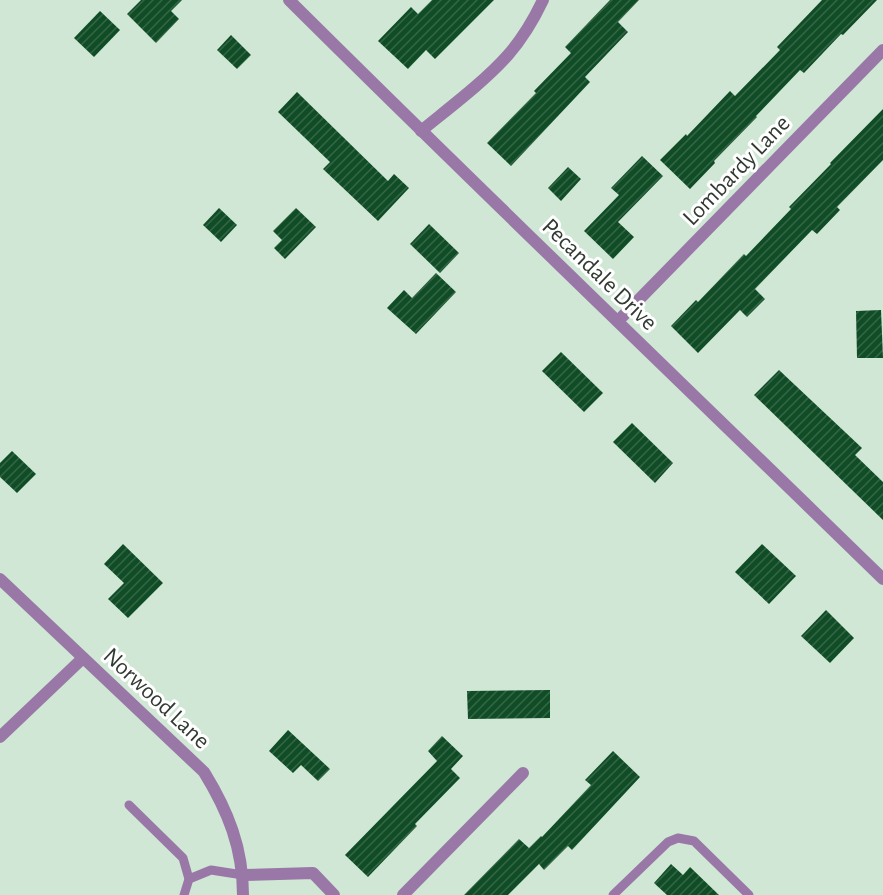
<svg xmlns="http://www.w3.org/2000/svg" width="883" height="895" font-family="'Alegreya Sans',sans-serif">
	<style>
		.building { fill: url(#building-hatch) }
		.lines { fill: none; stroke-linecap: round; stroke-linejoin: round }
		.lane { stroke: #9978a7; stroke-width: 9 }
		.street { stroke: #9978a7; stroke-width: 12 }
		.labels { text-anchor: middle; stroke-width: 6; stroke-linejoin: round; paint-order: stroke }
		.street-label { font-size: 24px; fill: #323b33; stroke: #fff }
	</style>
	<defs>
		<pattern id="building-hatch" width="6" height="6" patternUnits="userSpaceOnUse" patternTransform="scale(1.5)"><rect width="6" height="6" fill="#104d26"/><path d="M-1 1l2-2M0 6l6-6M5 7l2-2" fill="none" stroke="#346545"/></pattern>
	</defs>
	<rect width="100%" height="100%" fill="#cfe7d4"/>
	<!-- building -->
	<g class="building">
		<path d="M141,0h41l-11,11 8,8 -23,24 -29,-29z"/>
		<path d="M432,0h62l-59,59 -9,-9 -18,19 -30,-28 33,-34 7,7z"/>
		<path d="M610,0h29l-21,22 10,10 -43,45 5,5 -79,84 -24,-23 49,-50 -2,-2 37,-38 -6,-6z"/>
		<path d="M822,0h55l-34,35 -2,-1 -37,39 -4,-3 -44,46 1,1 -43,44 1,2 -25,26 -30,-29 26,-26 1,2 43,-45 5,5 45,-46 -3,-3z"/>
		<path d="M100,11l20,19 -26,27 -20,-19z"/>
		<path d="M231,35l20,20 -14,14 -20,-19z"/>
		<path d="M297,92l91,89 6,-7 15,14 -31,33 -55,-52 7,-7 -52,-50z"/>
		<path d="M883,109v51l-46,47 3,3 -23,24 -5,-4 -57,59 10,10 -18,18 -7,-7 -42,43 -27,-27 25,-26 2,2 46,-48 2,2 45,-47 -2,-2 42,-43 -1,-1z"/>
		<path d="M642,156l21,20 -45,46 16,15 -21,22 -29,-28 35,-36 -8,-7z"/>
		<path d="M568,167l13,12 -20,22 -13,-13z"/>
		<path d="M219,208l18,17 -16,17 -18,-17z"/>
		<path d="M296,208l20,19 -31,32 -11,-11 8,-8 -9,-9z"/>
		<path d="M429,224l30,29 -19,20 -30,-29z"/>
		<path d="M436,273l20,19 -40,42 -29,-26 17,-18 8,8z"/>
		<path d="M881,310l2,48h-26l-1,-47z"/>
		<path d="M561,352l42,41 -19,19 -42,-41z"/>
		<path d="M779,370l83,78 -7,7 28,27v38l-129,-125z"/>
		<path d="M632,423l41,40 -18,20 -42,-41z"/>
		<path d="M12,451l24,23 -19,19 -17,-16v-14z"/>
		<path d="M123,544l40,39 -35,35 -20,-19 16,-16 -20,-19z"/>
		<path d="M762,544l34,32 -27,28 -34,-32z"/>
		<path d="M826,610l28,28 -24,25 -29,-27z"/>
		<path d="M550,690v28l-82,1 -1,-28z"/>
		<path d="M288,730l42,39 -12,12 -17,-16 -8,8 -24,-22z"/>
		<path d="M442,736l21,20 -12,13 9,9 -45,46 2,2 -49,51 -23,-22 92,-94 -9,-10z"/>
		<path d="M613,751l27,26 -68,73 -4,-4 -24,24 -5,-6 -31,31h-44l55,-56 10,9 12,-12 1,1 49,-52 -6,-5z"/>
		<path d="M671,864l12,11 7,-8 29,28h-52l-13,-12z"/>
	</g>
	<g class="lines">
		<!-- lane -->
		<g class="lane">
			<path d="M129,805l54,53 6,21"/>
			<path d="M184,895l5,-16 22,-9 32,5"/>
			<path d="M613,895l55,-53 10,-4 16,3 55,54"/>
		</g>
		<!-- street -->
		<g class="street">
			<path d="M289,0c196,195 396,386 594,579"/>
			<path d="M421,131c28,-23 63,-49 87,-76 14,-16 26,-36 35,-55"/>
			<path d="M618,321l265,-271"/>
			<path d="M0,579l204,193c24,39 39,76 39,123"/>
			<path d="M0,737l83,-79"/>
			<path d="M243,875l70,-2 21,22"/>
			<path d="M403,895l120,-122"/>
		</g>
	</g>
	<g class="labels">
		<!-- street labels -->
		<g class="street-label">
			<text transform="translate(736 170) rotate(-46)" y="8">Lombardy Lane</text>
			<text transform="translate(600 274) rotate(44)" y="8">Pecandale Drive</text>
			<text transform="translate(157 698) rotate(43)" y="8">Norwood Lane</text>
		</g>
	</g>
</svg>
